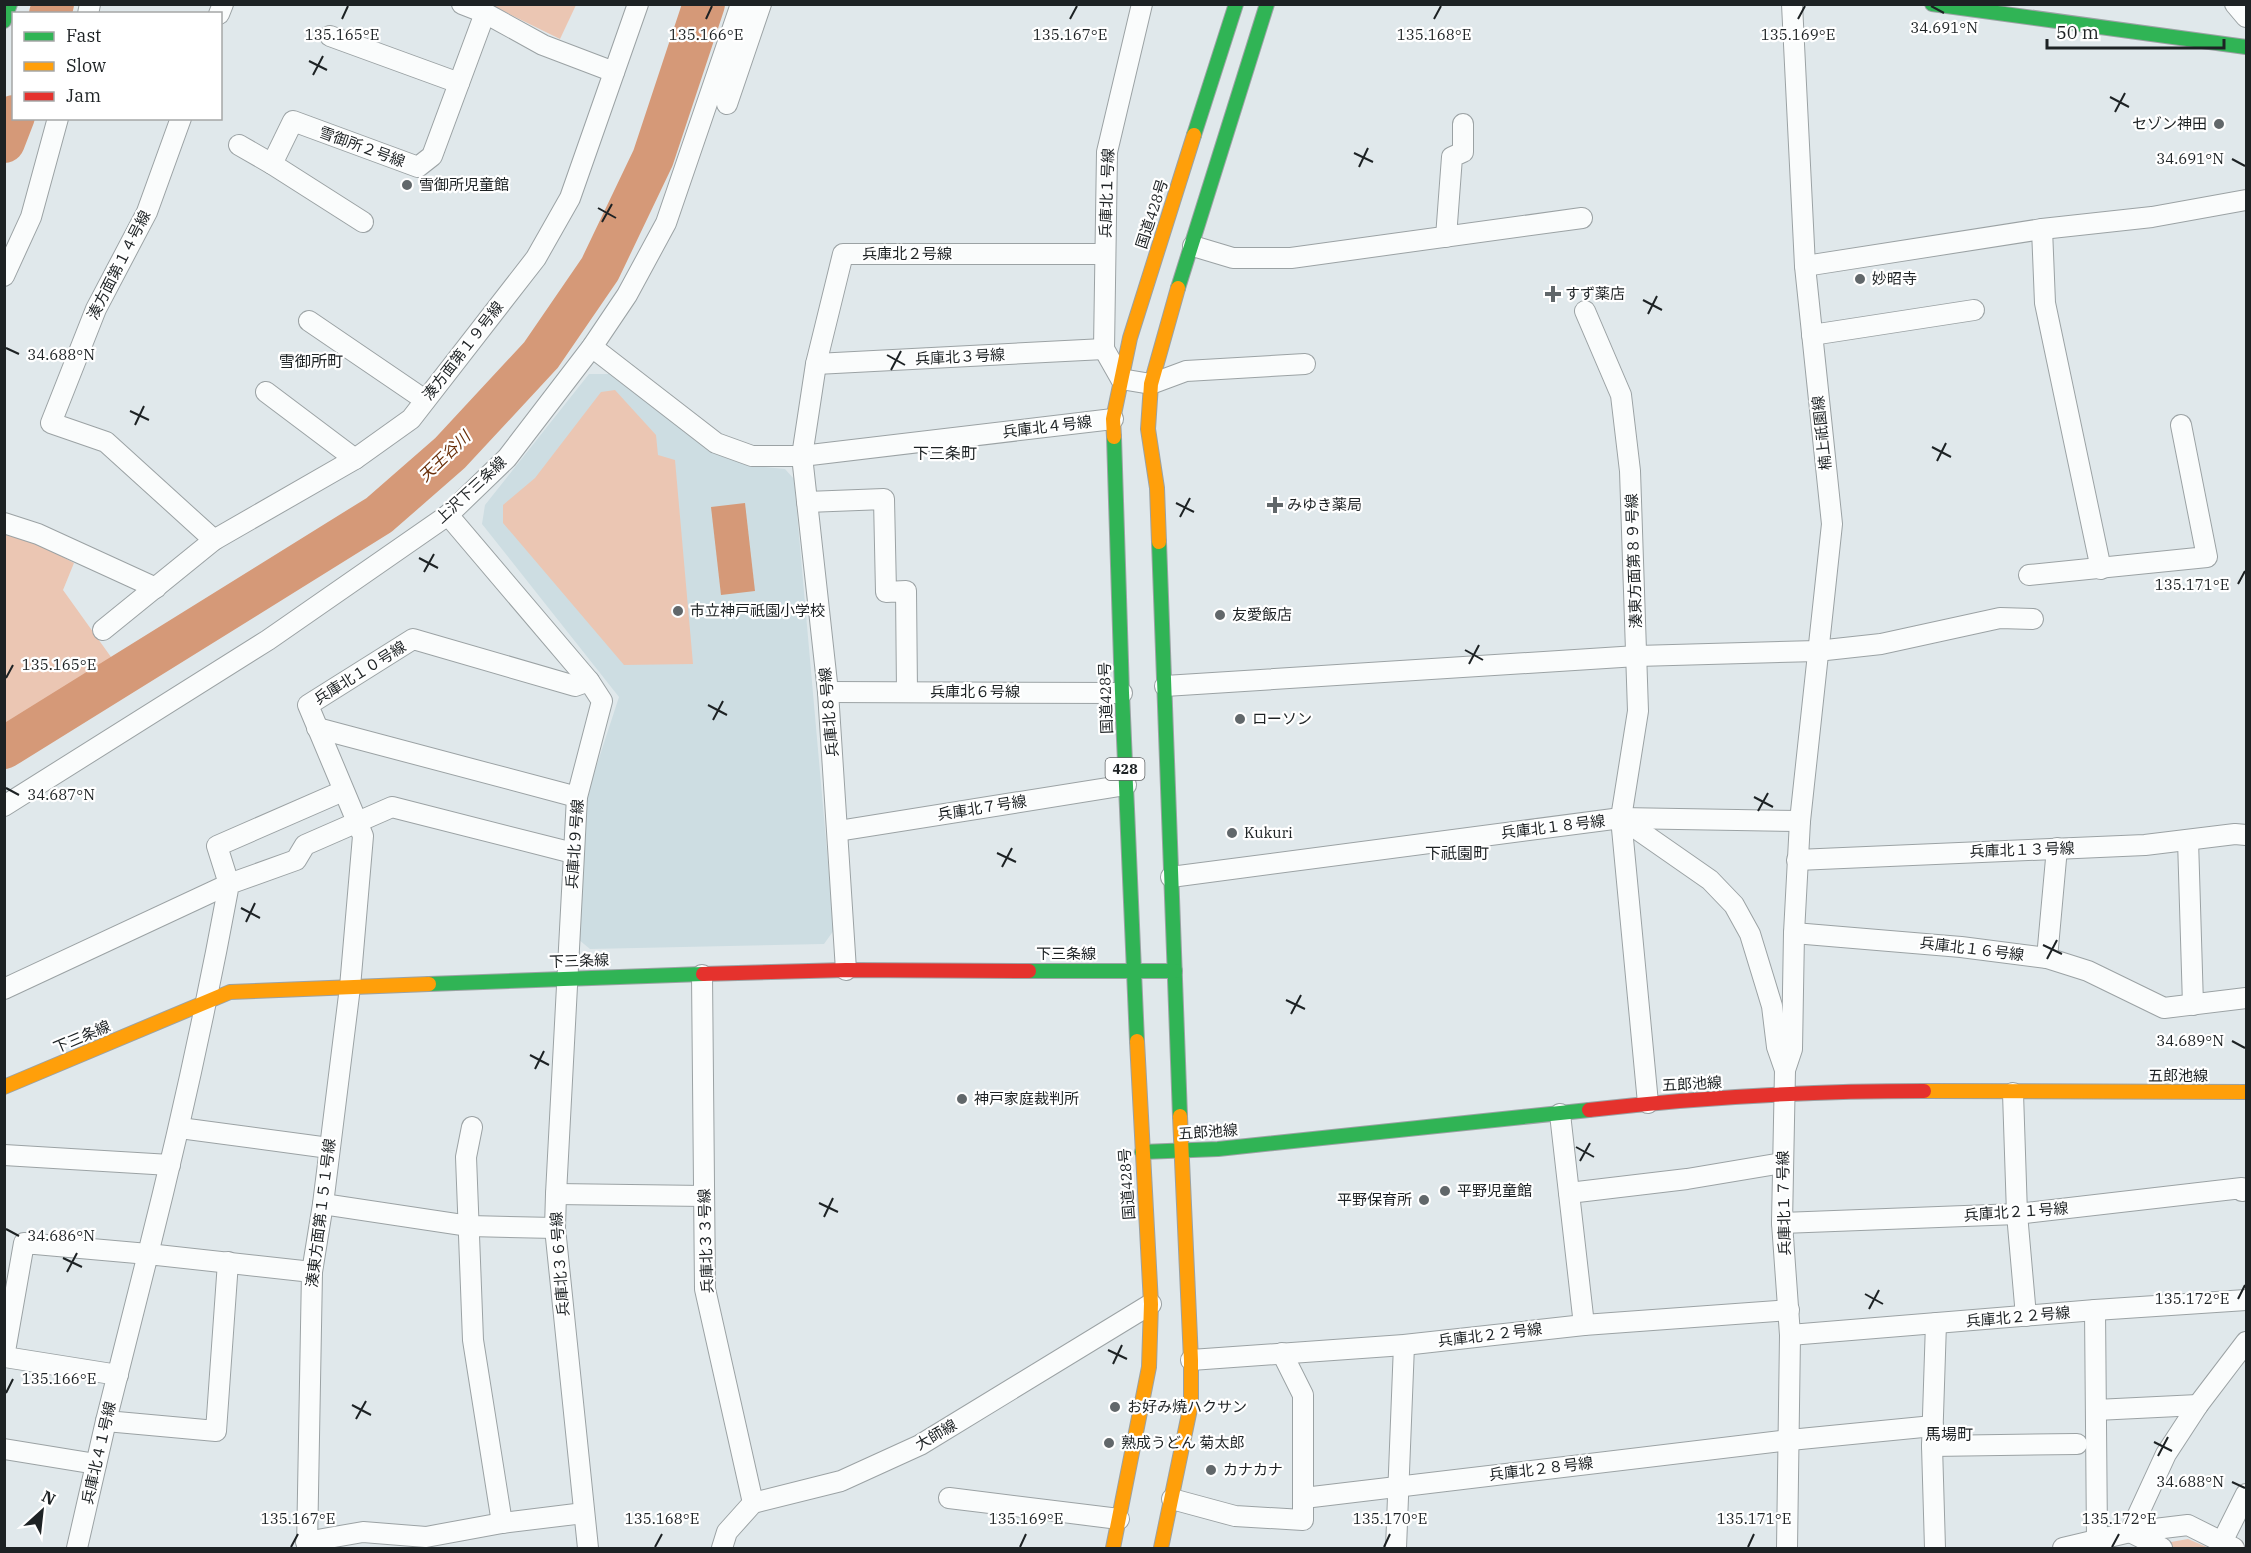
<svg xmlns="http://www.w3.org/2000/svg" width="2251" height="1553" font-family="'IBM Plex Serif','Noto Sans JP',serif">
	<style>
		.built { fill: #cddde2 }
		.green { fill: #ebc6b3 }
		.water { fill: #d59978 }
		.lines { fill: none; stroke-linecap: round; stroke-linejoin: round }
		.river { stroke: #d59978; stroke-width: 42 }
		.street-casing { stroke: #9ba2a4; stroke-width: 22 }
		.fast-casing { stroke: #9ba2a4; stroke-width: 16 }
		.slow-casing { stroke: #9ba2a4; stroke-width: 16 }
		.jam-casing { stroke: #9ba2a4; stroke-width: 16 }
		.street { stroke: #fafcfc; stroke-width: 20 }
		.fast { stroke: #30b455; stroke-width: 14 }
		.slow { stroke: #ff9f0a; stroke-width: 14 }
		.jam { stroke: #e5322d; stroke-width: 14 }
		.ticks { fill: none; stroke: #1d2224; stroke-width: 2 }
		.poi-dot { fill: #61676a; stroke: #fff; stroke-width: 2 }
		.labels { text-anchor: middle; stroke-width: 4.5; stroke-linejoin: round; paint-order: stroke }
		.shield { fill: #fff; stroke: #616466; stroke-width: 1.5 }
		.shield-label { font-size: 14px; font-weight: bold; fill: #1d2224 }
		.poi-label { font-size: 15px; fill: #1d2224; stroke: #fff; text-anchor: start }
		.street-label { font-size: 15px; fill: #1d2224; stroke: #fff }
		.neighbourhood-label { font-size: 16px; fill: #1d2224; stroke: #fff }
		.water-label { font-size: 16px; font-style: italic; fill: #692f09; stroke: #fff }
		.ticks-label { font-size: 15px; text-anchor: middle; fill: #1d2224; stroke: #fff; stroke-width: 4.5; stroke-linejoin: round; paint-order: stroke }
	</style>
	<rect width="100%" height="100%" fill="#e0e8eb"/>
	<!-- built -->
	<path class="built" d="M589,374h20l103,79 41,13 32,3 9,10 40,451 -10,14 -234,5 -12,-10 7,-138 34,-104 -137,-173 3,-19z"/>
	<!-- green -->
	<g class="green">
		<path d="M491,5h85l-16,34z"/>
		<path d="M615,390l41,45 2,20 17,5 18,204 -69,1 -121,-142v-18l32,-27 66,-86z"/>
		<path d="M5,533l30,9 39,21 -11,27 53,74 -111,72z"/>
		<path d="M2188,1539l21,9h-72z"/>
	</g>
	<!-- water -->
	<path class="water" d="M745,503l10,88 -34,4 -10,-88z"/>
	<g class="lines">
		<!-- river -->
		<g class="river">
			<path d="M50,14l3,-10"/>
			<path d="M4,142l10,-26"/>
			<path d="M4,748l375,-233 71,-62 91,-98 59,-86 53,-111 51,-154"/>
		</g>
		<defs>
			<g id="street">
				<path d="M462,4l23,9 58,32 71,27"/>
				<path d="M1142,4l-35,148 -3,197 17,30 30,5 35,-13 119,-7"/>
				<path d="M2235,4l11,13"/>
				<path d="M88,14l2,-10"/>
				<path d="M219,14l4,-10"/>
				<path d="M330,36l129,47"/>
				<path d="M727,104l34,-100"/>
				<path d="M181,118l-34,94 -51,97 -45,114 55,19 108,98"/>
				<path d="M239,145l33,19"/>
				<path d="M363,222l-91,-58 21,-43 125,46 14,-11 53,-143"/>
				<path d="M2042,229l3,74 56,266"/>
				<path d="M1446,237l6,-80 11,-5v-28"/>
				<path d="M1193,246l40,12h58l291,-40"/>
				<path d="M1805,266l237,-37 110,-12 94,-17"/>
				<path d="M4,276l27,-59 27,-99"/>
				<path d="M1585,311l36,84 9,76 8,240 -17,107 27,285"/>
				<path d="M309,321l116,79"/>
				<path d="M1812,335l162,-25"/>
				<path d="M592,347l124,96 36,13h50l311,-37"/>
				<path d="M816,364l288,-15"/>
				<path d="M266,392l89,67"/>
				<path d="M807,502l77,-3 2,93 20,-1 1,101"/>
				<path d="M448,515l141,166 13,20 -25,96 -21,397 -1,34 33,320"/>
				<path d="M4,523l34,11 118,54"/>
				<path d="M2029,575l178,-18 -26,-132"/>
				<path d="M103,630l111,-90 141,-81 56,-40 125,-161 34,-60 68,-194"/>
				<path d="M1165,686l472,-30 180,-5 64,-7 119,-26 33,1"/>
				<path d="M828,692l294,1"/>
				<path d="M317,728l260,69"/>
				<path d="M4,806l264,-166 180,-125 59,-57 85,-111 35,-52 39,-72 75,-219"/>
				<path d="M1621,818l89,62 24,25 16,29 15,49 7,23 5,41 8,23"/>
				<path d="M838,831l288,-46"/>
				<path d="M2188,840l5,165"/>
				<path d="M1797,860l348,-15 90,-11 11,1"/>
				<path d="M1171,877l450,-59 179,3"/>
				<path d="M1794,933l167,14 86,11 41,13 76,37 82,-10"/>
				<path d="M2047,958l10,-110"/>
				<path d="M846,970l-18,-278 -26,-236 14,-92 27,-110h262"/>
				<path d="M702,975l3,314 48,214"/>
				<path d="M4,989l225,-105 -12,-38 126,-55"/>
				<path d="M2013,1093l4,121 9,102"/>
				<path d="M1560,1114l24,211"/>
				<path d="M472,1127l-6,30 7,183 29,183"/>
				<path d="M180,1128l149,20"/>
				<path d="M4,1155l166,10"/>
				<path d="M1569,1193l118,-14 95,-16"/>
				<path d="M556,1194l148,2"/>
				<path d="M323,1204l146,22 86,2"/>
				<path d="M1782,1223l235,-9 225,-26v3l4,-1"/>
				<path d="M2095,1310l2,229"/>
				<path d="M1790,1335l305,-25 151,-10"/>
				<path d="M4,1357l20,-114 124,11c31,-123 58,-245 81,-370l67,-24 9,-15 87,-38 181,46"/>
				<path d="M5,1357l113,18"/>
				<path d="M1191,1360l213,-15 180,-20 205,-15"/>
				<path d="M2096,1410l102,-5"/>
				<path d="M106,1421l110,10 12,-169"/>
				<path d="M1932,1446l145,-2"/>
				<path d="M4,1449l92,15"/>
				<path d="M949,1498l170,21"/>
				<path d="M1304,1498l486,-58 143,-14"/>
				<path d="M1172,1499l63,17 68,4v-125l-21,-42"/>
				<path d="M2130,1532l36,-78 32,-49 48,-63"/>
				<path d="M2130,1532l32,16"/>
				<path d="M306,1542l57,-10 63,5 76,-14 82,-10"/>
				<path d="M2222,1542l24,-48"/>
				<path d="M77,1548l29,-127 42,-167 164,18"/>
				<path d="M307,1548l5,-276 11,-68 27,-217 13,-151 -55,-131 105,-66 162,47 14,-5"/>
				<path d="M722,1548l5,-16 26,-29 88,-22 79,-36 231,-141"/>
				<path d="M1396,1548l8,-203"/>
				<path d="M1787,1548l3,-213 -8,-112 3,-153 7,-21 2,-116 6,-112 32,-297 -27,-258 -13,-262"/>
				<path d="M1935,1548l-3,-102 4,-123"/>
				<path d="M2063,1548l67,-16 58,-7 46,23"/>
			</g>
			<g id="fast">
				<path d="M1932,4l314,43"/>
				<path d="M4,21l6,-17"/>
				<path d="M1194,135l42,-131"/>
				<path d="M1178,288l89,-284"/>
				<path d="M1114,437l8,256 15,348"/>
				<path d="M1159,542l21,574"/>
				<path d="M1029,971h146"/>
				<path d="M429,984l274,-10"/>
				<path d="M1142,1152l76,-3 371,-39"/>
			</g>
			<g id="slow">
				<path d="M1114,437l-1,-18 17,-81 64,-203"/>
				<path d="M1159,542l-2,-54 -9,-59 3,-45 27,-96"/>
				<path d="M4,1087l226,-95 199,-8"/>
				<path d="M1924,1091l322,1"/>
				<path d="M1113,1548l36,-181 2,-63 -14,-263"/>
				<path d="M1161,1548l30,-144v-44l-11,-244"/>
			</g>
			<g id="jam">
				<path d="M703,974l143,-4 183,1"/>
				<path d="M1589,1110c111,-13 223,-19 335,-19"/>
			</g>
		</defs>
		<!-- street casing -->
		<use href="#street" class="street-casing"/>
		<!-- fast casing -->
		<use href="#fast" class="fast-casing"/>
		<!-- slow casing -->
		<use href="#slow" class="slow-casing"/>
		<!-- jam casing -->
		<use href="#jam" class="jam-casing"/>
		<!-- street -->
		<use href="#street" class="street"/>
		<!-- fast -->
		<use href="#fast" class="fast"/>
		<!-- slow -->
		<use href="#slow" class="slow"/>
		<!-- jam -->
		<use href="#jam" class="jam"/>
	</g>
	<!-- ticks -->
	<path class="ticks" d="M1931,6l13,7M342,19l6,-13M706,19l6,-13M1070,19l7,-13M1434,19l7,-13M1798,19l7,-13M309,61l18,9M313,75l10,-19M2110,97l19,10M2115,112l10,-19M1354,153l19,9M2232,159l13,7M1359,167l9,-19M598,208l18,10M602,222l10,-18M1643,300l19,10M1648,314l9,-18M6,348l13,6M887,355l18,10M891,370l10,-19M130,411l19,9M135,425l9,-19M1932,447l19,10M1937,461l9,-18M1176,503l18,9M1180,517l10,-19M419,558l19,10M424,572l10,-18M2238,584l7,-13M1465,650l18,10M1469,664l10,-19M6,678l7,-13M708,705l19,10M713,720l10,-19M6,788l13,7M1754,797l19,10M1758,811l10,-18M997,853l19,9M1002,867l10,-19M241,908l19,10M246,922l9,-19M2043,945l19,9M2047,959l10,-19M1286,1000l19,9M1291,1014l10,-19M2232,1041l13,7M530,1055l19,10M535,1069l9,-18M1576,1147l18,10M1580,1161l10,-18M819,1203l19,9M824,1217l9,-19M6,1229l13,7M63,1258l19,9M67,1272l10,-19M1865,1294l18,10M2238,1299l7,-14M1869,1309l10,-19M1108,1350l19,9M1113,1364l9,-19M6,1393l7,-14M352,1405l19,10M356,1419l10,-18M2154,1442l18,9M2158,1456l10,-19M2232,1482l13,6M291,1547l7,-13M655,1547l7,-13M1020,1547l6,-13M1384,1547l6,-13M1748,1547l6,-13M2112,1547l7,-13"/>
	<!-- markers -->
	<g class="poi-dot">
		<circle cx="2219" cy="124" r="6"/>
		<circle cx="407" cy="185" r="6"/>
		<circle cx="1860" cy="279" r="6"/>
		<path d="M1550 285h6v6h6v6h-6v6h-6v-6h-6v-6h6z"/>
		<path d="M1272 496h6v6h6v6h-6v6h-6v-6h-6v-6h6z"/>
		<circle cx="678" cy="611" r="6"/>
		<circle cx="1220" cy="615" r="6"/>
		<circle cx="1240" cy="719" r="6"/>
		<circle cx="1232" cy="833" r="6"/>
		<circle cx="962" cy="1099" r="6"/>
		<circle cx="1445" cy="1191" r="6"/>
		<circle cx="1424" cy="1200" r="6"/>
		<circle cx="1115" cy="1407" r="6"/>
		<circle cx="1109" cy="1443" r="6"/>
		<circle cx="1211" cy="1470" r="6"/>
	</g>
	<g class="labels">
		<!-- shield labels -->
		<rect class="shield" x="1105.5" y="758" width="39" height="22" rx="4.5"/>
		<g class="shield-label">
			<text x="1125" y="774">428</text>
		</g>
		<!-- poi labels -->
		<g class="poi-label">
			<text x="2207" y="129" text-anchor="end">セゾン神田</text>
			<text x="419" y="190">雪御所児童館</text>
			<text x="1872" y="284">妙昭寺</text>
			<text x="1565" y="299">すず薬店</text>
			<text x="1287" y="510">みゆき薬局</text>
			<text x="690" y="616">市立神戸祇園小学校</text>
			<text x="1232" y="620">友愛飯店</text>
			<text x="1252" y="724">ローソン</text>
			<text x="1244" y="838">Kukuri</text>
			<text x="974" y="1104">神戸家庭裁判所</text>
			<text x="1457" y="1196">平野児童館</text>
			<text x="1412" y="1205" text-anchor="end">平野保育所</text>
			<text x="1127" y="1412">お好み焼ハクサン</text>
			<text x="1121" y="1448">熟成うどん 菊太郎</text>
			<text x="1223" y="1475">カナカナ</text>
		</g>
		<!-- street labels -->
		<g class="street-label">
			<text transform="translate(362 147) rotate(20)" y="5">雪御所２号線</text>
			<text transform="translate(1107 193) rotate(-88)" y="5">兵庫北１号線</text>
			<text transform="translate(1152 214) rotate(-72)" y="5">国道428号</text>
			<text x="907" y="259">兵庫北２号線</text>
			<text transform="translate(119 265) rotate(-63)" y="5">湊方面第１４号線</text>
			<text transform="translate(463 351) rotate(-52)" y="5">湊方面第１９号線</text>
			<text transform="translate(960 357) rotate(-3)" y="5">兵庫北３号線</text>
			<text transform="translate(1047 427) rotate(-7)" y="5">兵庫北４号線</text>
			<text transform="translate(1822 433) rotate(-96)" y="5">楠上祇園線</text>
			<text transform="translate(471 490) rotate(-43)" y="5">上沢下三条線</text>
			<text transform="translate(1634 561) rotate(-92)" y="5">湊東方面第８９号線</text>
			<text transform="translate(360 673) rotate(-32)" y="5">兵庫北１０号線</text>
			<text x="975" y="697">兵庫北６号線</text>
			<text transform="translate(1106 698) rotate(-92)" y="5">国道428号</text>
			<text transform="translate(829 712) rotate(-95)" y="5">兵庫北８号線</text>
			<text transform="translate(982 808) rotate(-9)" y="5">兵庫北７号線</text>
			<text transform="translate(1553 827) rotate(-7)" y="5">兵庫北１８号線</text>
			<text transform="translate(575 844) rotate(-86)" y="5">兵庫北９号線</text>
			<text transform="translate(2022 850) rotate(-2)" y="5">兵庫北１３号線</text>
			<text transform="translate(1972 949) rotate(7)" y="5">兵庫北１６号線</text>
			<text x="1066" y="959">下三条線</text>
			<text transform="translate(579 961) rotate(-2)" y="5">下三条線</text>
			<text transform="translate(82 1037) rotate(-23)" y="5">下三条線</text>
			<text x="2178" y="1081">五郎池線</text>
			<text transform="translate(1692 1084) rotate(-3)" y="5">五郎池線</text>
			<text transform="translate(1208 1132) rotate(-4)" y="5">五郎池線</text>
			<text transform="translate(1127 1184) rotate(-94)" y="5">国道428号</text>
			<text transform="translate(1784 1203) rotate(-91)" y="5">兵庫北１７号線</text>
			<text transform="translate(2016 1212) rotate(-4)" y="5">兵庫北２１号線</text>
			<text transform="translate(321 1213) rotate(-83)" y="5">湊東方面第１５１号線</text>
			<text transform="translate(706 1241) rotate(-92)" y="5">兵庫北３３号線</text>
			<text transform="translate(560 1264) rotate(-94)" y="5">兵庫北３６号線</text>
			<text transform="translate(2018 1317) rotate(-5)" y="5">兵庫北２２号線</text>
			<text transform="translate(1490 1335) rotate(-7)" y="5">兵庫北２２号線</text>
			<text transform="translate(936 1435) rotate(-30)" y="5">大師線</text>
			<text transform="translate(99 1453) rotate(-77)" y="5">兵庫北４１号線</text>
			<text transform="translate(1541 1469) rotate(-7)" y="5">兵庫北２８号線</text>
		</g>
		<!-- neighbourhood labels -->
		<g class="neighbourhood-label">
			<text x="311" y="367">雪御所町</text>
			<text x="945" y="459">下三条町</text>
			<text x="1457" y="859">下祇園町</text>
			<text x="1949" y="1440">馬場町</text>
		</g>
		<!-- water labels -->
		<g class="water-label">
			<text transform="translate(444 456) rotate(-44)" y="6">天王谷川</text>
		</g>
	</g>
	<g class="ticks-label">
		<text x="1944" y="33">34.691°N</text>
		<text x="342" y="40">135.165°E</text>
		<text x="706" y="40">135.166°E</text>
		<text x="1070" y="40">135.167°E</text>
		<text x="1434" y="40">135.168°E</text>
		<text x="1798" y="40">135.169°E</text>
		<text x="2190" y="164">34.691°N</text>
		<text x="61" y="360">34.688°N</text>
		<text x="2192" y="590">135.171°E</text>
		<text x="59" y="670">135.165°E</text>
		<text x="61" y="800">34.687°N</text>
		<text x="2190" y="1046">34.689°N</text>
		<text x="61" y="1241">34.686°N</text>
		<text x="2192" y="1304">135.172°E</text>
		<text x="59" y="1384">135.166°E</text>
		<text x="2190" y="1487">34.688°N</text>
		<text x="298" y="1524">135.167°E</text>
		<text x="662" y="1524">135.168°E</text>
		<text x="1026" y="1524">135.169°E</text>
		<text x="1390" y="1524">135.170°E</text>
		<text x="1754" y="1524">135.171°E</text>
		<text x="2119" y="1524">135.172°E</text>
	</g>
	<!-- border -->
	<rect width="2251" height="1553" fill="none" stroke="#1d2224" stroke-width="12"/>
	<!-- legend -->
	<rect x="12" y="12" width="210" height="108" fill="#ffffff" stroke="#a5a7a7" stroke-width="1.5"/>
	<rect x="24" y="32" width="30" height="9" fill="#30b455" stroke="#a5a7a7" stroke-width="1.5"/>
	<text x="66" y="42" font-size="18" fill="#1d2224">Fast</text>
	<rect x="24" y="62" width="30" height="9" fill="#ff9f0a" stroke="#a5a7a7" stroke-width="1.5"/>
	<text x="66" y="72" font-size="18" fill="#1d2224">Slow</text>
	<rect x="24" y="92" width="30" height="9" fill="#e5322d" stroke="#a5a7a7" stroke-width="1.5"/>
	<text x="66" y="102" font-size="18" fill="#1d2224">Jam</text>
	<!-- north arrow -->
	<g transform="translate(42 1511) rotate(27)" stroke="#ffffff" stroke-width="4.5" paint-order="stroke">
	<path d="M0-4.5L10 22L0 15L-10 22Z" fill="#1d2224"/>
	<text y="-9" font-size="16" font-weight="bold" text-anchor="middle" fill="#1d2224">N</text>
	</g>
	<!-- scale -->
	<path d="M2047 39v9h177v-9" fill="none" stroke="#1d2224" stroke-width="3"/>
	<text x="2056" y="39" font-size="18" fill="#1d2224" stroke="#ffffff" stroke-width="4.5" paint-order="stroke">50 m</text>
</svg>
